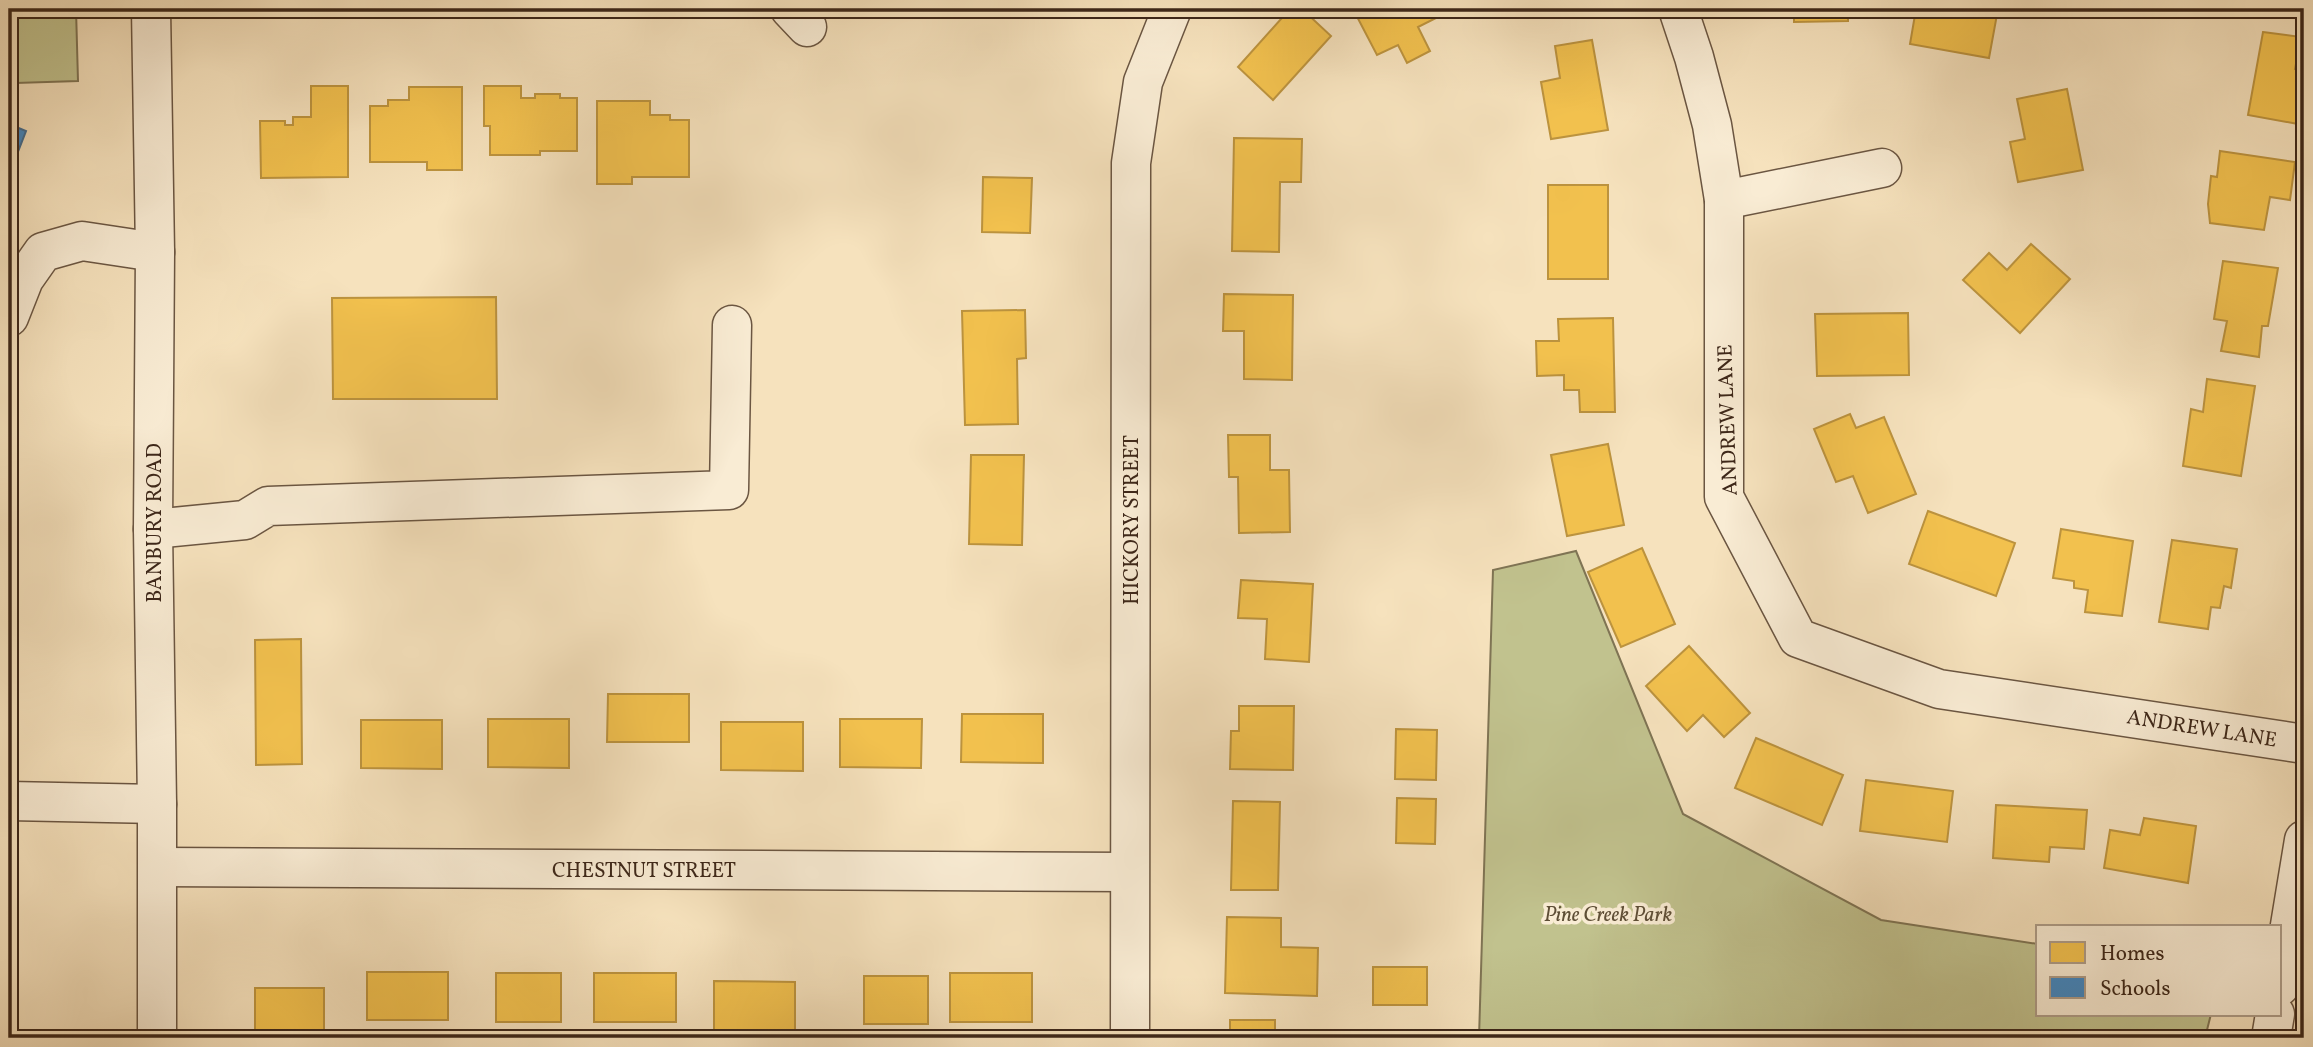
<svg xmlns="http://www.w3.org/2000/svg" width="2313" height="1047" font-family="Vollkorn,serif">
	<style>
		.green { fill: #c1c28e; stroke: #7f7454; stroke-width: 2 }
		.homes { fill: #f2c14e; stroke: #bc933e; stroke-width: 2 }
		.schools { fill: #3f88c5; stroke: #3e6b91; stroke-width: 2 }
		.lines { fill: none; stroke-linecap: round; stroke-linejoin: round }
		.minor-casing { stroke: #6b5642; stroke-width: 41 }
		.minor { stroke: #f9ecd4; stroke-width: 38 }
		.labels { text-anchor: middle; stroke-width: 7; stroke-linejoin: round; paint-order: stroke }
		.street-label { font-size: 21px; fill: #3d2719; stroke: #f9ecd4 }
		.park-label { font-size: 21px; font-style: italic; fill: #5e4e36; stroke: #f9ecd4 }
	</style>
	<rect width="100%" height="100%" fill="#f6e2bd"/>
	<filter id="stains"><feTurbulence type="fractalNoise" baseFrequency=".00286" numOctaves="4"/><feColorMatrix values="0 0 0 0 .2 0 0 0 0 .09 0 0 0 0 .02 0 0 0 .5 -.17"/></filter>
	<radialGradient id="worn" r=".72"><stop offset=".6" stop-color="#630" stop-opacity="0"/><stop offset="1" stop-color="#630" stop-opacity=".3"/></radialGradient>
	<!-- green -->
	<g class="green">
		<path d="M9,9h67l2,72 -62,2 -2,-47h-5z"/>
		<path d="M1576,551l107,263 198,106 157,24v70h173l-6,24h-726l14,-468z"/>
	</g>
	<!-- homes -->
	<g class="homes">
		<path d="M1290,9h12l29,27 -58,64 -35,-33z"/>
		<path d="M1353,9h98l1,1 -34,17 12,24 -23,12 -9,-18 -21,10z"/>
		<path d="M1794,9h85v2l-31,1v9l-54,1z"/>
		<path d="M1916,9h82l-9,49 -79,-14z"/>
		<path d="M2263,32l38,5 -6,32 9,3 -6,52 -50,-9z"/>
		<path d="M1592,40l16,90 -57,9 -10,-57 19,-4 -5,-32z"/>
		<path d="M311,86h37v91l-87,1 -1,-57h25v4h8v-8h18z"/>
		<path d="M484,86h37v12h14v-4h25v4h17v53h-37v4h-50v-29h-6z"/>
		<path d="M409,87h53v83h-35v-8h-57v-56h18v-6h21z"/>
		<path d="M2067,89l16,81 -65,12 -8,-40 15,-3 -8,-40z"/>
		<path d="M597,101h53v14h20v5h19v57h-57v7h-35z"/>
		<path d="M1234,138l68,1 -1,43h-21l-1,70 -47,-1z"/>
		<path d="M2220,151l75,11 -5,38 -20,-3 -6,33 -54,-7 -2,-19 3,-28 6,1z"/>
		<path d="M983,177l49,1 -2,55 -48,-1z"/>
		<rect x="1548" y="185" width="60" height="94"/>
		<path d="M2031,244l39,35 -50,54 -57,-53 26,-27 18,17z"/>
		<path d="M2223,261l55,7 -10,58h-6l-3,31 -38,-6 6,-30 -13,-2z"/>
		<path d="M1224,294l69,1 -1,85 -48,-1v-48h-21z"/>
		<path d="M496,297l1,102h-164l-1,-101z"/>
		<path d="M1025,310l1,48 -9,1 1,65 -53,1 -3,-114z"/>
		<path d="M1908,313l1,62 -92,1 -2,-62z"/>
		<path d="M1613,318l2,94h-35l-1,-22h-15v-15l-27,1 -1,-35h23l-1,-22z"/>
		<path d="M2207,379l48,7 -14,90 -58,-10 8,-57 12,3z"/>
		<path d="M1850,414l6,14 28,-11 32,77 -48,19 -15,-37 -17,6 -22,-53z"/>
		<path d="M1228,435h42v35h19l1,62 -51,1 -1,-56h-9z"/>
		<path d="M1608,444l16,81 -57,11 -16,-81z"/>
		<path d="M971,455h53l-2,90 -53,-1z"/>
		<path d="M1928,511l87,32 -19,53 -87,-32z"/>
		<path d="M2061,529l72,12 -11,75 -37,-4 3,-22 -14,-2v-7l-21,-3z"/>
		<path d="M2172,540l65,9 -6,39 -7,-2 -4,22 -9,-1 -3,22 -49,-7z"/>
		<path d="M1642,548l33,76 -54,23 -33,-75z"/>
		<path d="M1241,580l72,4 -4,78 -44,-3 2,-40 -29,-1z"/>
		<path d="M301,639l1,125 -46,1 -1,-125z"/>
		<path d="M1689,646l61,67 -26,24 -21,-22 -16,16 -41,-45z"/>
		<path d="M608,694h81v48h-82z"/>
		<path d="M1239,706h55l-1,64 -63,-1 1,-38h8z"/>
		<path d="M962,714h81v49l-82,-1z"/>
		<path d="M488,719h81v49l-81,-1z"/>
		<path d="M840,719h82l-1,49 -81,-1z"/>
		<path d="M361,720h81v49l-81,-1z"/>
		<path d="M721,722h82v49l-82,-1z"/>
		<path d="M1396,729l41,1 -1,50 -41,-1z"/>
		<path d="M1756,738l87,37 -21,50 -87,-37z"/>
		<path d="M1866,780l87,11 -6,51 -87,-11z"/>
		<path d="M1397,798l39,1 -1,45 -39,-1z"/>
		<path d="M1233,801l47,1 -2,88h-47z"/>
		<path d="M1996,805l91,5 -3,39 -34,-2 -1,15 -56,-4z"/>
		<path d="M2144,818l52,8 -8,57 -84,-15 6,-38 30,5z"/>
		<path d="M1227,917l54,1v29l37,1 -1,48 -92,-3z"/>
		<rect x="1373" y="967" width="54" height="38"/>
		<rect x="367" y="972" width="81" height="48"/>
		<rect x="496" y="973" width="65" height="49"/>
		<rect x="594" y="973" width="82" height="49"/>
		<rect x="950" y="973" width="82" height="49"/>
		<rect x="864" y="976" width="64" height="48"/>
		<path d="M714,981l81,1v48h-81z"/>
		<rect x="255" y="988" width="69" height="50"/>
		<rect x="1230" y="1020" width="45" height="18"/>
	</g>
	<!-- schools -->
	<path class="schools" d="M9,124l17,7 -17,44z"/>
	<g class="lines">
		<defs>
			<g id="minor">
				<path d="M151,9l4,243 -2,277 4,275v234"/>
				<path d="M790,9l17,18"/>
				<path d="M1678,9l16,48 18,68 12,75v297l74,141 141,51 365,55"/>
				<path d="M1724,200l158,-32"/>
				<path d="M9,317l15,-38 19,-27 39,-11 73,11"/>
				<path d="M153,529l92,-9 23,-14 461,-16 3,-165"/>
				<path d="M9,801l148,3"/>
				<path d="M158,867l971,5"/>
				<path d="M2280,986l24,-146"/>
				<path d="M1130,1038l1,-875 12,-81 29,-73"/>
				<path d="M2271,1038l4,-24"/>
			</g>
		</defs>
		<!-- minor casing -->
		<use href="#minor" class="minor-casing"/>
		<!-- minor -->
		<use href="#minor" class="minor"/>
	</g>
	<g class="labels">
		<!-- street labels -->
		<g class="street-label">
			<text transform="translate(1727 420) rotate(-92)" y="7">ANDREW LANE</text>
			<text transform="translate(1131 520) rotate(-90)" y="7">HICKORY STREET</text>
			<text transform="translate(154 523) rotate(-90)" y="7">BANBURY ROAD</text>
			<text transform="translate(2202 728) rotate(9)" y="7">ANDREW LANE</text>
			<text x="644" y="877">CHESTNUT STREET</text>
		</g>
		<!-- park labels -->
		<g class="park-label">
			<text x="1608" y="921">Pine Creek Park</text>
		</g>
	</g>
	<!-- margin -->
	<rect width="2313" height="1047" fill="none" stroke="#f6e2bd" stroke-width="35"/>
	<rect x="10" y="10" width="2292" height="1026" fill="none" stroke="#3d2719" stroke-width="3.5"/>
	<rect x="18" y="18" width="2278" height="1012" fill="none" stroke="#3d2719" stroke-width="2"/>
	<!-- legend -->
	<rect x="2036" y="925" width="245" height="91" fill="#f9ecd4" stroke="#ae9d89" stroke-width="2"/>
	<rect x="2050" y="942" width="35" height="21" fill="#f2c14e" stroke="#ae9d89" stroke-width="2"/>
	<text x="2100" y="960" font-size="21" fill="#3d2719">Homes</text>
	<rect x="2050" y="977" width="35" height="21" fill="#3f88c5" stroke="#ae9d89" stroke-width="2"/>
	<text x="2100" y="995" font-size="21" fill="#3d2719">Schools</text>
	<rect width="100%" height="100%" filter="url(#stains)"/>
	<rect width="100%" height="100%" fill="url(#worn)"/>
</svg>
